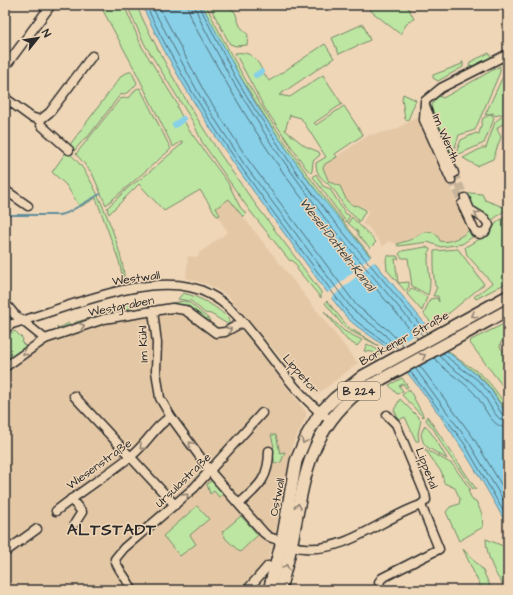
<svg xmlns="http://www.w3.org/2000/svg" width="513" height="595" font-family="'Architects Daughter',sans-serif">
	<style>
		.built { fill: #e4c8a6 }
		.green { fill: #bde6a2; stroke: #748866 }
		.water { fill: #87d0e8; stroke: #628e9c }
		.pier { fill: #efd6b7 }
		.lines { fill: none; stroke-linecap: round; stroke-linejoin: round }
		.shore { stroke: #506d77; stroke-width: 1 }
		.stream { stroke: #628e9c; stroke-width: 2 }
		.canal { stroke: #87d0e8; stroke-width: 6 }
		.minor-tunnel { stroke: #c8b49b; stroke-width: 8; stroke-dasharray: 8 4; stroke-linecap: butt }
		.minor-casing { stroke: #2b2b2b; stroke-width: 11 }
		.major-casing { stroke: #2b2b2b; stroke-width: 14 }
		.minor { stroke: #efd6b7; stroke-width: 8 }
		.major { stroke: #efd6b7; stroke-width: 11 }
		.oneway { stroke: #8d8071 }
		.labels { text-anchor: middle; stroke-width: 3; stroke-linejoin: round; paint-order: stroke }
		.shield { fill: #efd6b7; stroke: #665e55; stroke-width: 1 }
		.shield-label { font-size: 11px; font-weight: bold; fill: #2b2b2b }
		.street-label { font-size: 12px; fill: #2b2b2b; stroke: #efd6b7 }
		.water-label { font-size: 13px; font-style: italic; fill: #394447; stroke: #efd6b7 }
		.district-label { font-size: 16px; font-weight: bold; letter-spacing: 1px; fill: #2b2b2b; stroke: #efd6b7 }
	</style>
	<rect width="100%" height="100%" fill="#efd6b7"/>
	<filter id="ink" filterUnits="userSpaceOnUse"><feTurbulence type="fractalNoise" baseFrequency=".025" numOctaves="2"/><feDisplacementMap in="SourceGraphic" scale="8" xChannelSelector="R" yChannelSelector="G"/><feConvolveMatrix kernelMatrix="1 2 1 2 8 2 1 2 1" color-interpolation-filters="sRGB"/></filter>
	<g filter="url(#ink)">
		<!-- built -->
		<g class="built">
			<path d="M418,116l51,114 -9,8 -16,4 -4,-1 -3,-7 -10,-2 -30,12 -8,-3 -6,5 -15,-19 -6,-3 7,-13 -4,-3 -8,-3 -3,1 -2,-3 -5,-2 -7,-15 -11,-4 -6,-14 2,-4 44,-29 26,-5z"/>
			<path d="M229,199l129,164 -41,32 -29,-29 -59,-69 -20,-12 -23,-7 2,-22 10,1 1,-4 29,-21 -11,-16 3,-2 -5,-6z"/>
			<path d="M176,311l8,2 26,19 30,-6 66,86v5l-13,27 -18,90 -15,56h-255v-220l38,-25 21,-11 42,-13z"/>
		</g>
		<!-- green -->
		<g class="green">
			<path d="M100,5h24l18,42 36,58 -1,2 12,23 39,53 12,24 6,7 -3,3 -14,-18 -13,9 4,7 -3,1 -17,-26 -36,21 -25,-27 -30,30 -2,-6 22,-21 18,-13 36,-31 -1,-2 -9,6 -39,-79z"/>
			<path d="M127,5h9c27,58 60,115 97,168 28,40 59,79 88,119v6l-24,-29 1,-2 -6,-7 -2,1 -40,-50 -48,-69 -9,-20 -48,-77z"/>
			<path d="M202,5h4c44,93 100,172 165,251l-2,2c-65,-79 -122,-161 -167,-253z"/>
			<path d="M209,5h17l9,7 5,14 8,9 -1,10 -11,1 -6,-2z"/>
			<path d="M369,5h38l7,14 -6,3 -8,12 -29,-23z"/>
			<path d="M363,24l7,16 -31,14 -7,-16z"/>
			<path d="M325,44l9,14 -55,37 11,2 33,-22 19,29 -28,19 2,2 28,-19 19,29 -28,19 2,3 -12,7 -2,4 6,14 11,4 7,15 7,5 2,-1 10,5 -7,12c-3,-6 -9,-8 -13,-13 -5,-7 -8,-15 -14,-21 -8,-9 -16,-11 -16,-25l10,-6 -25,-39 -11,-3 -5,15 20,16 14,6 1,3 -7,6 -1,10 -1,2 -5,-5 -42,-61 -29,-54c22,-3 23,13 34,28z"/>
			<path d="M489,53l3,5 -23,9 1,-5z"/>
			<path d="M508,58v58l-6,-2 -7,2 -2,-3 -8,2 20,-43 -4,-11z"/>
			<path d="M462,62h1v5l-25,14 -5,-3v-3l29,-11z"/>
			<path d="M500,66v6l-25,58 -16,5 -8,24 -21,-50 4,-8 5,-5 4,2z"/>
			<path d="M131,71l6,12c-5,7 -8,10 -17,12l-33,43h-2l-11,13 -5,-5 53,-71z"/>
			<path d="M140,88l31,61 -65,56 -14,-32 -16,-19 44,-55 10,-2 6,-8z"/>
			<path d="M403,94l13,6 -8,20 -3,-1 -3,-20z"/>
			<path d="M492,114l2,5 -10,24 -29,13 6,-16 15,-7 3,1 4,-16z"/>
			<path d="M501,117l7,3v8l-5,-4 -4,2 -2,3 4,8 -8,22 -16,7 -14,-8 19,-10h4l9,-26z"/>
			<path d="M67,151c8,7 15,15 20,24 13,20 40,85 37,108l-5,-22 -23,-63 -16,9 -14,-22 -14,-13z"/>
			<path d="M316,174l7,12 7,3 15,24 5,3 -4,6 -33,-45z"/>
			<path d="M470,193l12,1 3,6 18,7 5,-2v3l-17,13 -3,-5 -14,-8 -6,-13z"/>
			<path d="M508,215v67l-32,17 -2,-2 18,-14 -25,-28 -2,-8 24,-13 8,-12z"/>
			<path d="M352,217c8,10 17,16 24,25l-6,6 -12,-13v-3l-10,-9z"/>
			<path d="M469,230l5,6 -12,8 -21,3 -13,-5 -30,4 -1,-2c5,-2 15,-4 18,-7 10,-7 20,-9 25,4 8,3 24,-5 29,-11z"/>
			<path d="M426,247l4,2c-6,15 4,29 -2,46l-16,-9 -4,-28h-6l-3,-4 3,-3z"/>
			<path d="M458,249l26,35 -36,30 -2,-1 -4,3v4l-9,5 -9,-11 6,-15 7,-1 2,4 -1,-6h-5l4,-9 -2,-1 -2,-18 1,-1v-16z"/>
			<path d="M389,255v1h8l2,3h-4l3,24 11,-1v4l-3,6 -19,-22 -1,-11z"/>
			<path d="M411,288l16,9 -5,14 -15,-17z"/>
			<path d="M183,293c17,4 34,13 46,26v6l-18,-11 -6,-1 -14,-12 -13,-2z"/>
			<path d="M184,301l6,2 20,17 -3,3 -35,-18v-2z"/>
			<path d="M327,301l21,26 31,19 -34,-18 -20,-25z"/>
			<path d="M134,302l1,3 -5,3 -28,5 -1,-1z"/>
			<path d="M170,304l1,1 -113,26 -1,-5 2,2 10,-5 3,2 4,-3 37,-10z"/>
			<path d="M324,311l20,20 18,9 -5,6 -10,-6z"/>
			<path d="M508,322v17l-7,3 -1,5 8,10v36l-38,-50 1,-3z"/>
			<path d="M15,331l8,8 -1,4 6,5 -23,14v-26z"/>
			<path d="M367,344l16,9 -7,3 -3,-4 -9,-1z"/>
			<path d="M449,351c9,10 20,14 30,22 10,7 29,32 29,43 -9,-14 -17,-31 -30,-41 -11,-8 -21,-14 -30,-23z"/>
			<path d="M402,378l6,9 -2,1 -3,-4 -4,2 4,5 -6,3 -8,-9z"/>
			<path d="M409,389l14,26v2l-21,-22z"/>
			<path d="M400,399l21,21 -3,14 1,7h-3l-11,-24 -6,3 -5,-10z"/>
			<path d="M427,416l49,73h-3l-27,-38 -12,-21 -8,-10z"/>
			<path d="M425,425l10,13 12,21 -20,-12 -4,-5 -2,-8z"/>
			<path d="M271,435h5l4,18 5,-1 -4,10 -7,2v-6l-3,-2 3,-10z"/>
			<path d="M425,449l27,15 18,25 -2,2 5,10h3l6,13 1,13 -24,14 -13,-29 4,-5 9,-3 1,-5 -5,-11 -11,-5 -2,-10z"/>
			<path d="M212,480l12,14 -5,3 -5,-6 -4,3 -3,-10z"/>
			<path d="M197,506l12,13 -19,16 6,9 -16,12 -17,-20z"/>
			<path d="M241,516l17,19 -18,17 -14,-13 -4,-7z"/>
			<path d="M486,539l17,7 5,-2v46c-12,-11 -22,-34 -22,-51z"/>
			<path d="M463,549l19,20 10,21h-10z"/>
		</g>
		<!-- water -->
		<path class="water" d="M142,5h60l35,66 20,35 53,77 138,169 29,23 12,12 19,29v111c-34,-63 -73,-125 -121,-178 -13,-13 -31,-20 -43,-35 -20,-25 -38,-51 -57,-77 -55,-74 -107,-148 -145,-232z"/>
		<!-- pier -->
		<g class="pier">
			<path d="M371,256l6,8 -3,-2 -3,2 -41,35 -5,-7 2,1 5,-3z"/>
			<path d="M430,327l19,23 -44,24 -19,-23z"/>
		</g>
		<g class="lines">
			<!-- shore -->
			<g class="shore">
				<path d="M146,5c38,83 90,157 144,230 20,26 38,52 58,78 13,15 33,23 46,38"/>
				<path d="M151,5l49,91 44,68 108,145 32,25 14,15"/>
				<path d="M158,5l47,88 44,68 108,145 31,24 16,16"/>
				<path d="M188,5c1,15 17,39 24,52 26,47 54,93 86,136 38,50 80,97 120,146"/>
				<path d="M194,5l8,19 27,51 43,70 57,79 94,112"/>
				<path d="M199,5l34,68 21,35 43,65 36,47 94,113"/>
				<path d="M443,353c10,10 21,17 32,25 12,9 20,25 28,38l5,1"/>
				<path d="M439,355c12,15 31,23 43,38 7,8 13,29 26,29"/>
				<path d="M434,358c13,16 33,24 44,40 8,11 14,30 30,30"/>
				<path d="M420,366l53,71 35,59"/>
				<path d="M415,368l53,73 40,67"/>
				<path d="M410,371l54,72 44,76"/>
			</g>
			<!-- stream -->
			<path class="stream" d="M5,215h54l8,-2 33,-19"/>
			<!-- canal -->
			<g class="canal">
				<path d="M256,75l5,-3"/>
				<path d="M175,125l8,-6"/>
			</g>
			<!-- minor-tunnel -->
			<g class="minor-tunnel">
				<path d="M454,173l11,25"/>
				<path d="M451,180l10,21"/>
			</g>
			<defs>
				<g id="minor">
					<path d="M5,67l46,-62"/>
					<path d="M5,98l26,19 9,3 10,-8 42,-56"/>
					<path d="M425,106l29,67"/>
					<path d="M40,120l1,5 28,25"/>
					<path d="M451,180l-27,-60 1,-19 16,-13 67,-34"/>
					<path d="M5,190l23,16"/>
					<path d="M462,204l13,28 5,2 5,-2 4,-7 -4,-6 -15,-9 -5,-12"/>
					<path d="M5,303l9,11 31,25"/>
					<path d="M153,311l4,32 -1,28 4,27 11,19 43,59 50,57 5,4c11,3 24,11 35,11 44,4 78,-30 117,-43"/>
					<path d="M5,329l7,-5c52,-15 146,-58 197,-30 18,9 30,23 42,38 25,30 47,65 79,88"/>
					<path d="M5,367l40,-28 59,-20 68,-11 13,2 31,23 9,-1 18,-10"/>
					<path d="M74,396l101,109"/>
					<path d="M71,499l11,13 -7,11"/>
					<path d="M239,504c19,-17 30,-25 30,-53"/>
					<path d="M56,511c24,-19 51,-36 75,-55 15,-11 24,-31 40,-39"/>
					<path d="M5,552l32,-23"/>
					<path d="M132,590c-4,-11 -16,-22 -17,-31l9,-11 70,-60 68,-75"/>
					<path d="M247,590l21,-24"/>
					<path d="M381,590l-2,-8 3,-4 57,-29 -18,-44 5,-5 -1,-6 -29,-70 -9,-9"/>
				</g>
				<g id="major">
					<path d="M269,590l13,-49 14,-80 12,-28 12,-20 15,-15 28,-22 145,-80"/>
					<path d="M280,590c4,-16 9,-32 12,-48 12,-61 15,-108 66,-150l150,-82"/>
				</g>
			</defs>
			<!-- minor casing -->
			<use href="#minor" class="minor-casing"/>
			<!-- major casing -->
			<use href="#major" class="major-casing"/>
			<!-- minor -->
			<use href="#minor" class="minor"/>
			<!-- major -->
			<use href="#major" class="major"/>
		</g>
		<!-- one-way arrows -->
		<defs><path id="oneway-chevron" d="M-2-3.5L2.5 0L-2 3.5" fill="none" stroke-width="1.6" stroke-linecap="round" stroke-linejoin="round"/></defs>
		<g class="oneway">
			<use href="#oneway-chevron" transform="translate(477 214) rotate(-149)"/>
			<use href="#oneway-chevron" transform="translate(474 315) rotate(151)"/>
			<use href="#oneway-chevron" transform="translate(82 326) rotate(-18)"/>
			<use href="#oneway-chevron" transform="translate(229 330) rotate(-26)"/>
			<use href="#oneway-chevron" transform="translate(25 353) rotate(146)"/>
			<use href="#oneway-chevron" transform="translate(423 356) rotate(-28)"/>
			<use href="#oneway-chevron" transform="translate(304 441) rotate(114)"/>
			<use href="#oneway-chevron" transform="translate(191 444) rotate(-129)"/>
			<use href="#oneway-chevron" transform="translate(142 447) rotate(136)"/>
			<use href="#oneway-chevron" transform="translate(186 496) rotate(-44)"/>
			<use href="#oneway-chevron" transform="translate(298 506) rotate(-80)"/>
			<use href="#oneway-chevron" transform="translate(286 567) rotate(-76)"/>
		</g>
	</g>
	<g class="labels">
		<!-- shield labels -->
		<rect class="shield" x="338" y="382" width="42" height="18" rx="3"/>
		<g class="shield-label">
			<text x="359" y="395">B 224</text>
		</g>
		<!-- street labels -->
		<g class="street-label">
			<text transform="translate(446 138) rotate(67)" y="4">Im Werth</text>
			<text transform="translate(136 278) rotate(-8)" y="4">Westwall</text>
			<text transform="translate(121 306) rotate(-11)" y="4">Westgraben</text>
			<text transform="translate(404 338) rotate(-29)" y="4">Borkener Straße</text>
			<text transform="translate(143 344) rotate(-92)" y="4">Im Kühl</text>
			<text transform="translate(301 374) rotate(49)" y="4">Lippetor</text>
			<text transform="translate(99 464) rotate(-36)" y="4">Wiesenstraße</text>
			<text transform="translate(427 468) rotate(69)" y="4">Lippetal</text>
			<text transform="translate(183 480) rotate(-44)" y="4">Ursulastraße</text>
			<text transform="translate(277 497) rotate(-79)" y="4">Ostwall</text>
		</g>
		<!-- water labels -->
		<g class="water-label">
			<text transform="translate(338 244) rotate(52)" y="5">Wesel-Datteln-Kanal</text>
		</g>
		<!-- district labels -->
		<g class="district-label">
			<text x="112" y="535">ALTSTADT</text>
		</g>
	</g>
	<!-- margin -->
	<rect width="513" height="595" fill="none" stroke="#efd6b7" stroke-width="20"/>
	<rect x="10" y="10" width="493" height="575" fill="none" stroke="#2b2b2b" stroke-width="1.5" filter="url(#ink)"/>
	<!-- north arrow -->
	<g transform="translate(38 38) rotate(60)" stroke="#efd6b7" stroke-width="3" paint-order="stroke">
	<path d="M0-3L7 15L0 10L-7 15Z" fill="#2b2b2b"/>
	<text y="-6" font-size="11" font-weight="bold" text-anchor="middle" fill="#2b2b2b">N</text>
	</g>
</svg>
